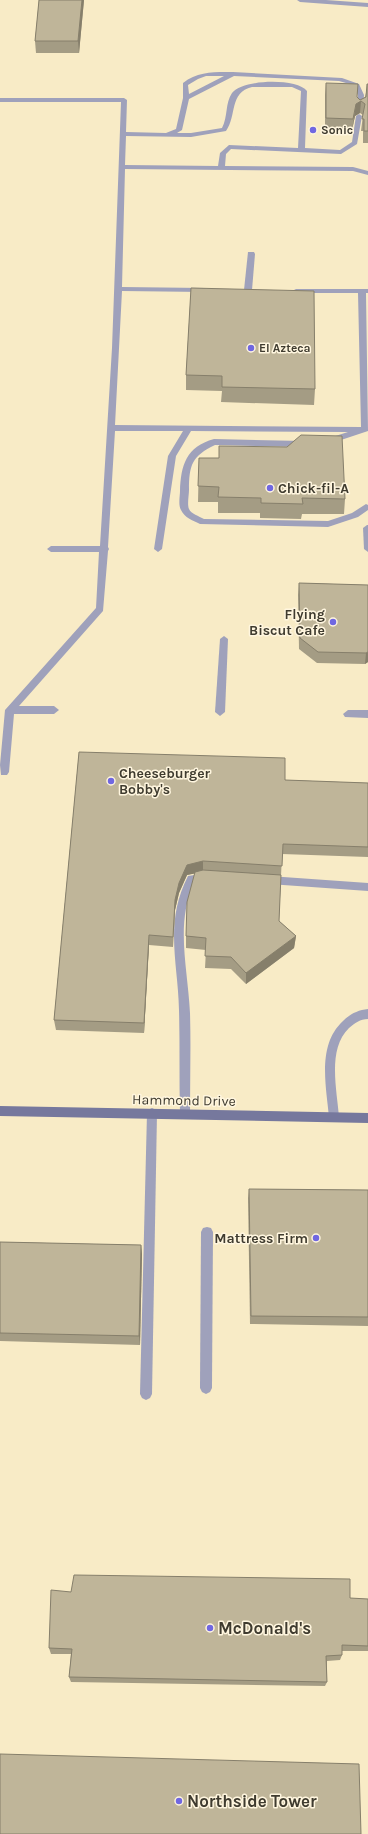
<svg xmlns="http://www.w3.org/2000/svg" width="368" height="1834" font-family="Karla,sans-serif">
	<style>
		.built { fill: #f8ebc6 }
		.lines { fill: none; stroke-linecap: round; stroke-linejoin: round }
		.lane { fill: #9fa1bb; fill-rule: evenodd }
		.secondary { fill: #76789d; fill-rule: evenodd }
		.wall { fill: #a49c84 }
		.shaded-wall { fill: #867f6b }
		.building { fill: #bfb599; stroke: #867f6b }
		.poi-dot { fill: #7067e1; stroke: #fff6df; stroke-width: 1.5 }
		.labels { text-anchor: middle; stroke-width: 3; stroke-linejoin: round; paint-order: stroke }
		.far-poi-label { font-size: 12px; font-weight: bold; fill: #3f3b2f; stroke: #fff6df; text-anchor: start }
		.poi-label { font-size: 14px; font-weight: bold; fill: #3f3b2f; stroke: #fff6df; text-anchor: start }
		.street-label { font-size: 14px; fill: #3f3b2f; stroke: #fff6df }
		.near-poi-label { font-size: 17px; font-weight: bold; fill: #3f3b2f; stroke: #fff6df; text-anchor: start }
	</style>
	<rect width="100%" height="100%" fill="#fff6df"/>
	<!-- built -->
	<rect class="built" x="0" y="0" width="368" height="1834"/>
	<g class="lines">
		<!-- lane -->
		<g class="lane">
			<path d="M297,0h29l42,3v4l-68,-5z"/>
			<path d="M233,72l109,6 17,6 5,11 -1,14 -3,2 -3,-2 1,-14 -5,-10 -14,-4 -105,-5 -45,23 -7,31 -5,3h14l31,-5c6,-11 3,-25 10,-35 11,-14 65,-15 75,-2l-2,57 35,2 12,-8 4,-26 3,-2 3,2 -5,28 -16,10 -110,-5 -5,5 -1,12 128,1 15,4v4l-15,-4 -228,-2 -3,118 82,1 4,2 -4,2 -82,-1 -7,134 246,2 -3,-134h-62l-4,-2 4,-2h72v4h-2l2,138 -39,13 -3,-1v-4l22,-7 -157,-1 -15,25 -14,93 -4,3 -4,-3 14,-93 15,-25h-68l-7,116 1,2 -1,2 -5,60 -84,95h35l5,4 -5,4h-40l-5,58 -2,3h-6l-1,-10 5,-55 91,-102 3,-56h-48l-4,-3 4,-3h49l12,-198 9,-246h-121v-4h124l3,2 -1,32 40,1 10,-4 7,-31v-15c15,-12 32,-11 50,-11zM206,76h18l-35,18 -1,-9 10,-6zM252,87h40l9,4 -3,57 -69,-3 -9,8 -2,13 -93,-1 1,-29 65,1 35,-6c11,-15 3,-39 26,-44z"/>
			<path d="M248,252h6l1,2 -3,36 -4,2 -4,-2z"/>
			<path d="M214,439l90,2 4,3 -4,3 -89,-2c-23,11 -26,20 -26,45 0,5 -2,14 0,19 2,5 10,7 15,10l124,2 24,-8 14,-9 2,1v5l-10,7 -30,10 -128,-3c-8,-4 -15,-6 -19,-14 -3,-5 -1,-14 -1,-19 1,-26 6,-44 34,-52z"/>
			<path d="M367,525h1v27l-4,-3 -1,-21z"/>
			<path d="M224,636l4,3 -3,73 -5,4 -5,-4 5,-73z"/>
			<path d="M348,710h20v8l-23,-1 -2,-3z"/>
			<path d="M207,873l3,1 2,3 -2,3 -16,3c-19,41 -6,86 -4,130 1,33 0,67 0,101l-1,3 -4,2 -4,-2 -1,-3c-1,-35 0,-69 -1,-104 -1,-48 -15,-87 9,-134z"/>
			<path d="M269,876l99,7v8l-99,-7 -3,-1 -2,-3 2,-3z"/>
			<path d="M368,1009v10c-8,0 -13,4 -19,9 -22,21 -12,62 -10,89l-1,3 -4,2 -4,-2 -1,-3c-3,-32 -12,-72 14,-96 7,-7 15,-11 25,-12z"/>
			<path d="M152,1108l4,2 1,3 -5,281 -2,4 -4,2 -4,-2 -2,-4 7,-281 1,-3z"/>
			<path d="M207,1227l4,1 2,4 -1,156 -2,4 -4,2 -4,-2 -2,-4 1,-156 2,-4z"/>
		</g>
		<!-- secondary -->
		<path class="secondary" d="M0,1106l368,7v10l-368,-7z"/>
	</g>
	<!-- wall -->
	<g class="wall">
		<path d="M39,0h45l-5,53h-43l-1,-12z"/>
		<path d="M326,83l31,14 3,3 5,-3 3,-13v59h-5v-12h-2l2,-16 -3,-2 -5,3 -3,14h-27v-35z"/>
		<path d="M191,288l124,101 -1,16 -93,-3 1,-11 -36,-1v-15z"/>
		<path d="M199,458l146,41 -1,15h-42l-1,5 -41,-1v-5h-42v-11h-20z"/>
		<path d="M299,583l69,2v77l-3,2 -48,-1 -18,-14 -1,-54z"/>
		<path d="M79,752l206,28 83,3v74l-86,-3 -3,67 17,15 -2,12 -48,36 -15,-15 -26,-1 1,-18 -20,-2v-12l9,-63 -8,2 -8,18 -4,17 -2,37 -24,-2 -5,88 -88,-3 -2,-10z"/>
		<path d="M249,1189l119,1v136l-118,-2 -2,-126z"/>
		<path d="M0,1242l141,3 1,9 -2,91 -140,-4z"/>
		<path d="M71,1592l297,7v52h-26v4l-2,5 -13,1v21l-2,4 -254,-4 -2,-5 2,-23h-20l-2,-6z"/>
	</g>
	<!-- shaded-wall -->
	<g class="shaded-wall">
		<path d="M82,0h2l-5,53 -1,-12z"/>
		<path d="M361,101l-1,12 -5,3 -3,14 4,-26z"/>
		<path d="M368,652v10l-3,2 1,-11z"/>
		<path d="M203,861v11l-16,3 -8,18 -4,17 -2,37 2,-47 4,-17 8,-18z"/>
		<path d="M149,935v10l-5,88v-10z"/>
		<path d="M296,936l-2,12 -48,36v-11z"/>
		<path d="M141,1245l1,9 -2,91 -1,-9z"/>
	</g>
	<!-- building -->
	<g class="building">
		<path d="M39,0h43l-4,41h-43z"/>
		<path d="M326,83l32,1 -1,13 3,3 6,-3 1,-13h1v47h-4v-12h-2l3,-15 -4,-3 -5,3 -3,15 -27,-1z"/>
		<path d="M191,288l123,3 1,98 -93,-2v-11l-36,-1z"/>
		<path d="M301,435l41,1 3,63 -43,-1 1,6 -42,-1v-5l-43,-1 1,-10 -21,-1 1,-28h20v-12l68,1z"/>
		<path d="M299,583l69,2v67l-2,1 -48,-1 -18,-14z"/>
		<path d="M79,752l206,6v22l83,3v64l-85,-3 -1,22 -79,-5 -16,4 -8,18 -4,17 -2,37 -24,-2 -5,88 -90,-3z"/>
		<path d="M203,870l78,5 -2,46 17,15 -50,37 -15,-16 -26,-1 1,-18 -20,-2 1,-34 8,-30z"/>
		<path d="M249,1189l119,1v127l-117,-1z"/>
		<path d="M0,1242l141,3 -2,91 -139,-3z"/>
		<path d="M74,1575l276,4v19l18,1v47l-26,-1v10l-16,1 1,26 -258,-5 3,-28 -23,-1 2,-58 20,2z"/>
		<path d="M0,1754l359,10 2,70h-361z"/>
	</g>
	<!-- markers -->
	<g class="poi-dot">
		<circle cx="313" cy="130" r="4"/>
		<circle cx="251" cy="348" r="4"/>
		<circle cx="270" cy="488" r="4"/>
		<circle cx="333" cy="622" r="4"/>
		<circle cx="111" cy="781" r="4"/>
		<circle cx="316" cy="1238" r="4"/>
		<circle cx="210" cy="1628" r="4"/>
		<circle cx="179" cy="1801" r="4"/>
	</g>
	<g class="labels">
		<!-- far-poi labels -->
		<g class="far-poi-label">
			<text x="321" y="134">Sonic</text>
			<text x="259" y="352">El Azteca</text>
		</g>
		<!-- poi labels -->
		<g class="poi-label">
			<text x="278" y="493">Chick-fil-A</text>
			<text x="325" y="619" text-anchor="end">Flying<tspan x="325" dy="16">Biscut Cafe</tspan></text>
			<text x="119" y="778">Cheeseburger<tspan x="119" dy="16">Bobby's</tspan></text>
			<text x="308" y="1243" text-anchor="end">Mattress Firm</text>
		</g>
		<!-- street labels -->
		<g class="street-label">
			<text transform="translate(184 1100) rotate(1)" y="5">Hammond Drive</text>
		</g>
		<!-- near-poi labels -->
		<g class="near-poi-label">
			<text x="218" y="1634">McDonald's</text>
			<text x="187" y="1807">Northside Tower</text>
		</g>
	</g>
</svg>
